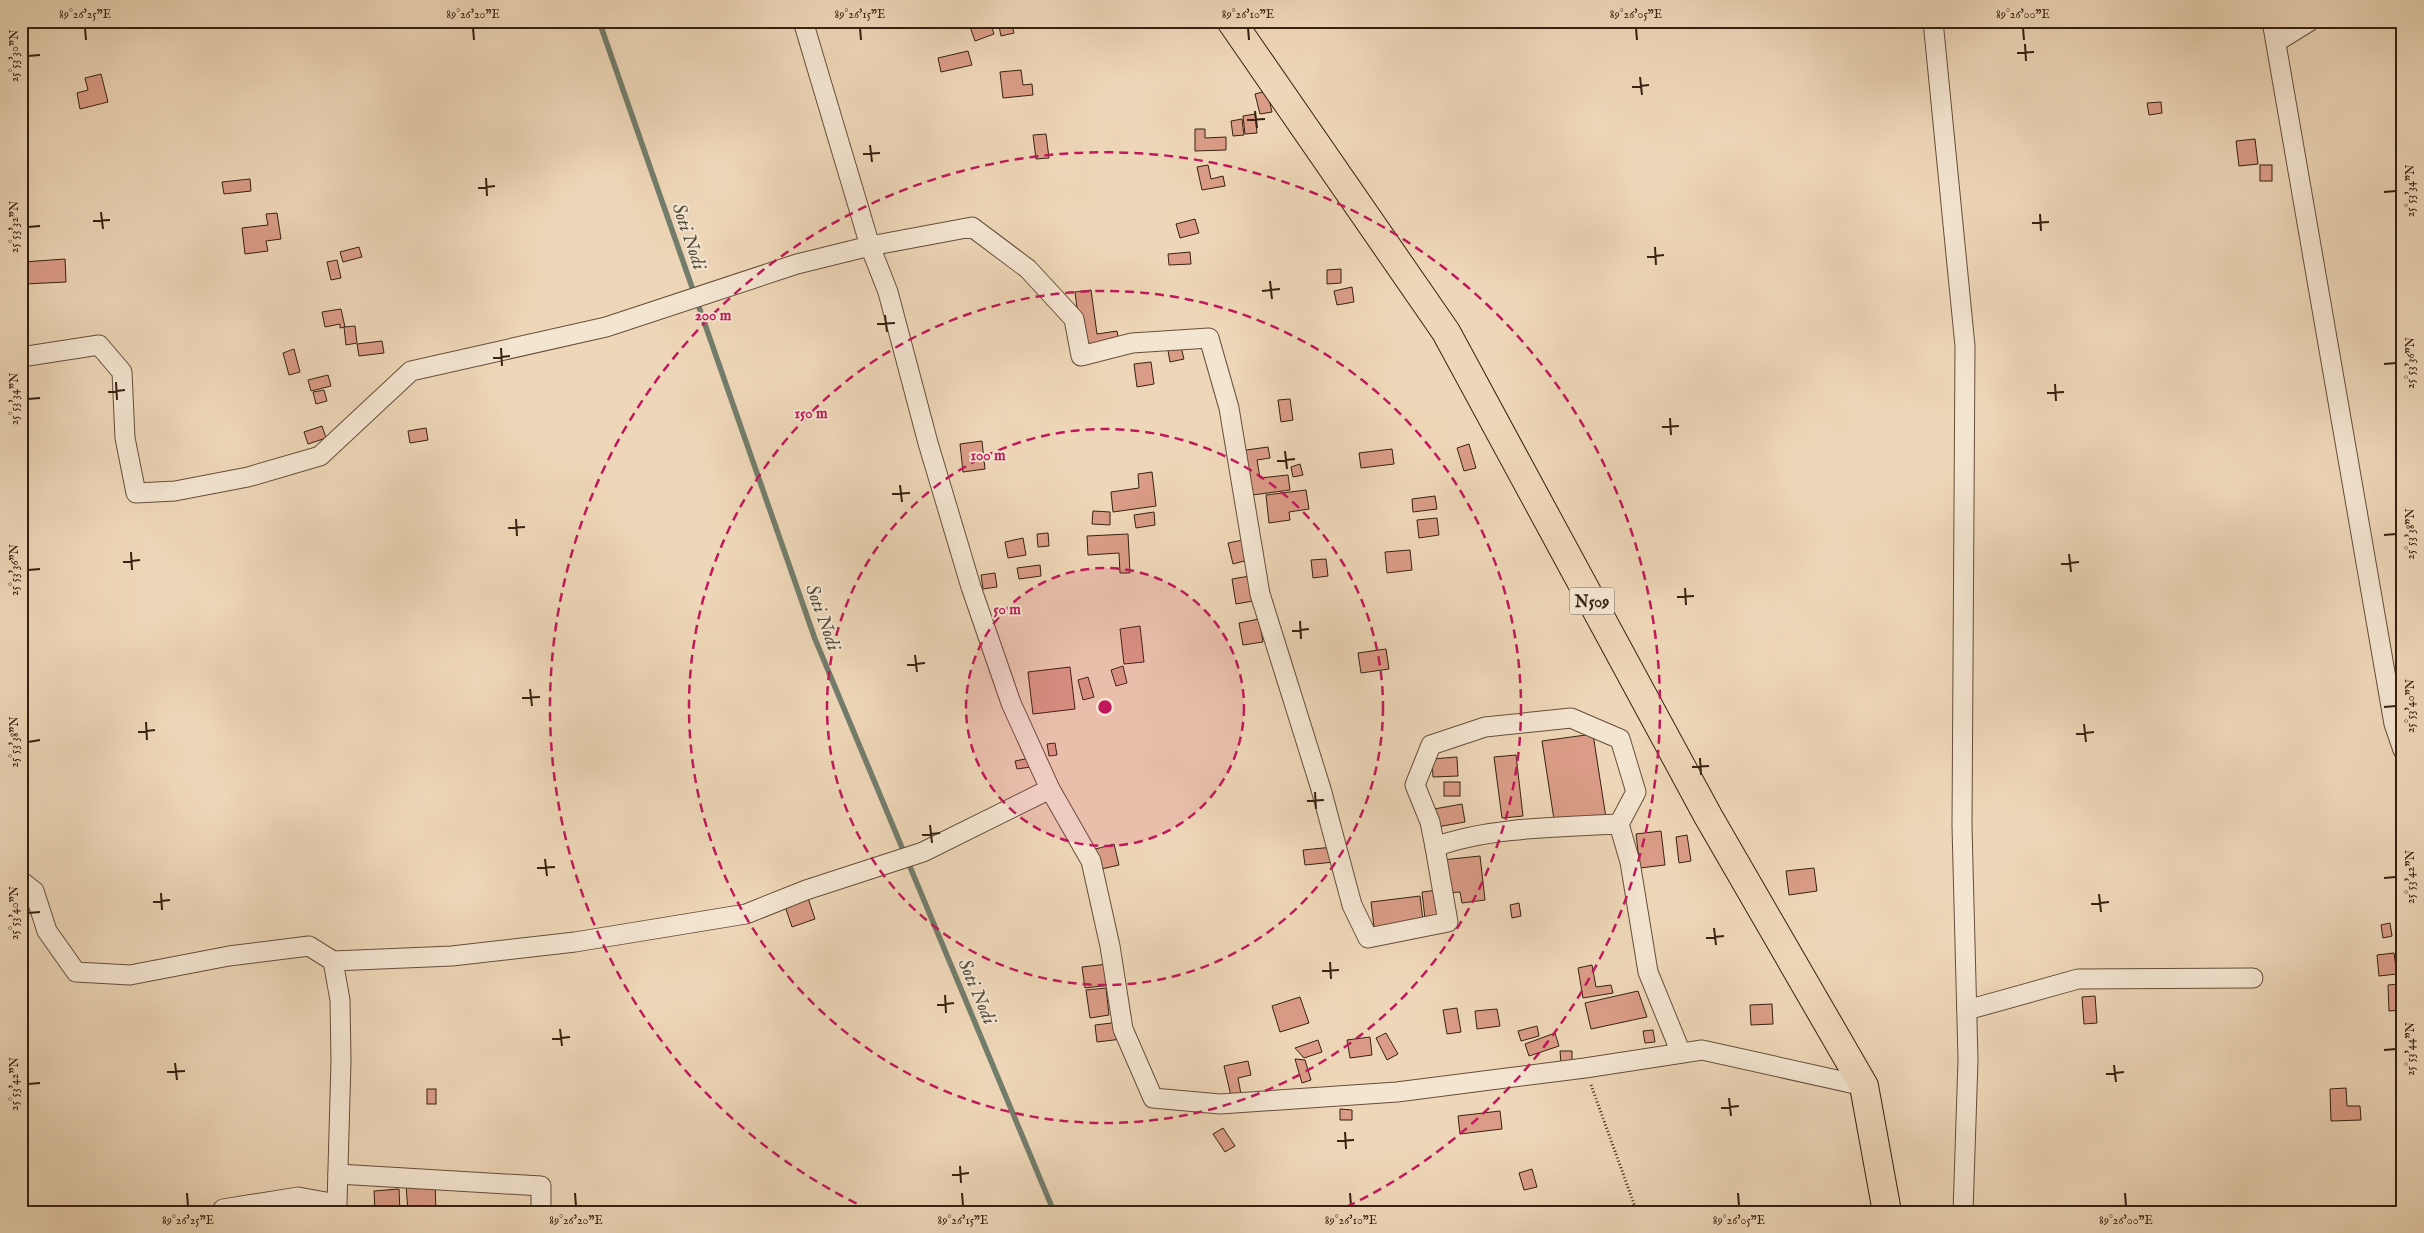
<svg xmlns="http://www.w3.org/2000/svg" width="2424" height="1233" font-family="'IM FELL English',serif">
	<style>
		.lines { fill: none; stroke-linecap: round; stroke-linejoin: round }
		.stream { stroke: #737d6c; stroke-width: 5.5 }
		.building { fill: #da9c86; stroke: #372110 }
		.minor-casing { stroke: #654e3a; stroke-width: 21 }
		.highway-casing { stroke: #372110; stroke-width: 30 }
		.path { stroke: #372110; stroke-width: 3; stroke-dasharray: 1 2.5; stroke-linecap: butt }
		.minor { stroke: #f4e5d1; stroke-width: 19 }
		.highway { stroke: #eed7b8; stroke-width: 28 }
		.ticks { fill: none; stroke: #372110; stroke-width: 2 }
		.ring { fill: none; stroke: #c2185b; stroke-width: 2.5; stroke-dasharray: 9 6 }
		.labels { text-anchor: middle; stroke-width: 4; stroke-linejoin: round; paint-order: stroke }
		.shield { fill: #f4e5d1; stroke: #705c4a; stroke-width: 1 }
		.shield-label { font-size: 16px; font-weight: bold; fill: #372110 }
		.water-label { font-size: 19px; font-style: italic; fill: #554f3e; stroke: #f4e5d1 }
		.centre { fill: #c2185b; stroke: #f4e5d1; stroke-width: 2.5 }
		.ring-label { font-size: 15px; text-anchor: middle; font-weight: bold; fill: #c2185b; stroke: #f4e5d1; stroke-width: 4; stroke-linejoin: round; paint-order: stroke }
		.neatline { fill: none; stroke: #372110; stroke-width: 2 }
		.ticks-label { font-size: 12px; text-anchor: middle; fill: #372110 }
	</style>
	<rect width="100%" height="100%" fill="#eed7b8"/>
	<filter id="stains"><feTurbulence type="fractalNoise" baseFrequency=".004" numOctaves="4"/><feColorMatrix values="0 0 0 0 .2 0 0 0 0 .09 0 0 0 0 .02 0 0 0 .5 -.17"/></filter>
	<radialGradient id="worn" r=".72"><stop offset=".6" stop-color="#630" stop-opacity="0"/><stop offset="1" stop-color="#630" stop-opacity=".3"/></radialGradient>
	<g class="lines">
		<!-- stream -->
		<path class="stream" d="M599,21l216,618 239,573"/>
	</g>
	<!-- building -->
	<g class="building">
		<path d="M968,21h22l4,13 -19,7z"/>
		<path d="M998,21h13l3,12 -13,3z"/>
		<path d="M968,51l4,14 -31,7 -3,-14z"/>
		<path d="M1021,70l2,15 9,-1 1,11 -30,3 -3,-26z"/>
		<path d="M101,74l7,28 -28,7 -3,-16 11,-3 -3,-12z"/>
		<path d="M1267,91l5,21 -12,2 -5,-20z"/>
		<path d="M2161,102l1,11 -13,2 -2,-12z"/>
		<path d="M1255,114l2,19 -12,1 -2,-18z"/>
		<path d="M1242,119l2,16 -11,1 -2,-15z"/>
		<path d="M1195,129h10v9l21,-1v13l-31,1z"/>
		<path d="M1046,134l3,24 -13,1 -3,-24z"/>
		<path d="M2255,139l3,25 -19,2 -3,-25z"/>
		<path d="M1208,165l3,14 12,-3 2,10 -23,4 -5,-23z"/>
		<rect x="2260" y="165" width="12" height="16"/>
		<path d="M250,179l1,12 -27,3 -2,-12z"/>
		<path d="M277,213l4,26 -15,2 2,10 -23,3 -3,-26 26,-3 -2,-11z"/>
		<path d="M1195,219l4,14 -19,5 -4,-14z"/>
		<path d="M359,247l3,10 -19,5 -3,-10z"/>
		<path d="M1190,252l1,12 -22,1 -1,-11z"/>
		<path d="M65,259l1,23 -41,2 -2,-22z"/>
		<path d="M337,260l4,18 -10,2 -4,-18z"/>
		<path d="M1341,269v14l-14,1v-14z"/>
		<path d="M1352,287l2,15 -17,3 -3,-14z"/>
		<path d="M1091,290l6,44 20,-3 2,11 -37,5 -7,-55z"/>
		<path d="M341,309l4,18 -5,1v-4l-15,3 -3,-15z"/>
		<path d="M355,326l2,17 -11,2 -2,-18z"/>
		<path d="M382,341l2,12 -25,3 -2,-12z"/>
		<path d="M1180,343l4,16 -14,3 -3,-17z"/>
		<path d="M294,349l6,23 -11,3 -6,-22z"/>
		<path d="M1151,362l3,22 -17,3 -3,-23z"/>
		<path d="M328,375l3,11 -20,5 -3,-11z"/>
		<path d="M324,390l3,11 -11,3 -3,-12z"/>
		<path d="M1290,399l3,21 -12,2 -3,-22z"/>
		<path d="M322,426l4,12 -18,6 -4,-12z"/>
		<path d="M426,428l2,12 -18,3 -2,-12z"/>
		<path d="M982,441l3,28 -22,3 -3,-28z"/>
		<path d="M1469,444l7,24 -12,3 -7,-23z"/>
		<path d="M1268,447l2,11 -13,2 3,18 28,-3 2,15 -45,6 -6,-45z"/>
		<path d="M1392,449l2,15 -33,4 -2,-15z"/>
		<path d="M1300,464l3,11 -10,2 -2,-10z"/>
		<path d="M1152,472l4,34 -43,6 -2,-20 28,-4 -1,-14z"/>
		<path d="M1306,490l3,19 -20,3 1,8 -21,3 -3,-28z"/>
		<path d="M1435,496l2,13 -24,3 -1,-13z"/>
		<path d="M1093,511l17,1v13l-18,-1z"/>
		<path d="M1154,512l1,13 -19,3 -2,-13z"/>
		<path d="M1437,518l2,17 -20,3 -2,-18z"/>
		<path d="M1048,533l1,13 -11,1 -1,-13z"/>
		<path d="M1128,534l2,39h-10l-1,-20 -31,2 -1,-19z"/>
		<path d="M1023,538l3,17 -18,3 -3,-16z"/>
		<path d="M1243,540l5,20 -15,4 -5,-21z"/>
		<path d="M1410,550l2,20 -25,3 -2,-21z"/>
		<path d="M1326,559l2,17 -15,2 -2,-18z"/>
		<path d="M1040,565l1,11 -22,3 -2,-11z"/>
		<path d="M995,573l2,14 -14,2 -2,-14z"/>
		<path d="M1250,576l3,25 -17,3 -4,-25z"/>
		<path d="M1259,619l4,23 -20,3 -4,-22z"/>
		<path d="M1140,626l4,36 -20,2 -4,-35z"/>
		<path d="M1386,649l3,20 -28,4 -3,-20z"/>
		<path d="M1123,666l4,17 -11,3 -5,-16z"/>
		<path d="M1070,667l5,42 -42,5 -5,-42z"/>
		<path d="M1088,677l6,20 -11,3 -5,-20z"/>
		<path d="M1593,734l13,84 -51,8 -13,-85z"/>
		<path d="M1055,743l2,12 -8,1 -2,-12z"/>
		<path d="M1516,755l7,61 -21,2 -8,-61z"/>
		<path d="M1457,757l1,19 -25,1 -1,-18z"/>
		<path d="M1030,758l1,9 -14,2 -2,-8z"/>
		<rect x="1444" y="782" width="16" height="14"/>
		<path d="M1462,804l3,18 -28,5 -3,-18z"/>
		<path d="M1661,831l4,34 -25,3 -4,-34z"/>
		<path d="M1687,835l4,26 -12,2 -3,-26z"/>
		<path d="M1114,844l5,21 -22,5 -5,-20z"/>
		<path d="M1333,847l1,15 -29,3 -2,-15z"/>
		<path d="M1480,856l5,44 -23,3 -2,-11 -14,1 -4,-33z"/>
		<path d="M1814,868l3,23 -28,4 -3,-24z"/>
		<path d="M1438,890l3,27 -16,2 -3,-27z"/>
		<path d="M807,895l8,24 -23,8 -8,-24z"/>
		<path d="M1420,896l3,25 -49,6 -3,-25z"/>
		<path d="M1519,903l2,13 -9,2 -2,-13z"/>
		<path d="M2390,923l2,13 -9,2 -2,-13z"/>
		<path d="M2394,953l3,21 -18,2 -2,-21z"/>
		<path d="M1108,964l3,21 -26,3 -3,-21z"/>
		<path d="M1592,965l4,22 15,-2 2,8 -30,5 -5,-30z"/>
		<path d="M2400,984l1,26 -12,1 -1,-26z"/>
		<path d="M1106,988l3,27 -19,3 -4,-28z"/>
		<path d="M1638,991l9,26 -56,12 -6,-26z"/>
		<path d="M2095,996l2,27 -13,1 -2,-27z"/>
		<path d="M1300,997l9,26 -29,9 -8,-26z"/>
		<path d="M1772,1004l1,20 -22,1 -1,-20z"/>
		<path d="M1457,1008l4,24 -14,2 -4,-24z"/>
		<path d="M1497,1009l3,17 -23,3 -2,-18z"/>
		<path d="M1120,1022l2,17 -25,3 -2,-17z"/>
		<path d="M1537,1026l2,10 -18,5 -3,-10z"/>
		<path d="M1653,1030l2,12 -10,1 -2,-12z"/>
		<path d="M1386,1033l12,21 -11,6 -11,-22z"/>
		<path d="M1555,1033l4,13 -30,10 -4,-12z"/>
		<path d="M1370,1037l2,18 -22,3 -3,-18z"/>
		<path d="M1318,1040l4,12 -18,6 -9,-10z"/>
		<path d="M1560,1051h12v13h-11z"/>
		<path d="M1295,1059l10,1 6,20 -9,3z"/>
		<path d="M1248,1061l3,14 -13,3 3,16 -10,2 -7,-30z"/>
		<path d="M2346,1088l1,18h13l1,14 -30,1 -1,-32z"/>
		<rect x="427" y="1089" width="9" height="15"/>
		<path d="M1340,1109l12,1v10h-12z"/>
		<path d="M1500,1111l2,18 -42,5 -2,-18z"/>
		<path d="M1223,1128l12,18 -10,6 -12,-18z"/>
		<path d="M1532,1169l5,18 -13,3 -5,-17z"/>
		<path d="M435,1183l1,28 -28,1 -2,-27z"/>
		<path d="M399,1189l1,23h-25l-1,-21z"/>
		<path d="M299,1207v5h-41z"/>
	</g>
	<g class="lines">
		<defs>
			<g id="minor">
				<path d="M1933,21l32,325 -3,480 6,234 -5,152"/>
				<path d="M2272,21l122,703 9,26"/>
				<path d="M2276,42l34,-21"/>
				<path d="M21,357l78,-12 23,27 3,66 11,55 39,-2 73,-14 72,-21 91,-85 195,-44 191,-63 73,-18 102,-19 56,42 46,50 7,37 51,-13 77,-5 20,70 31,186 61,195 31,116 16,33 80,-16 -13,-75c53,-20 127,-20 184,-23l11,38 18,110 33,81"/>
				<path d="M1050,789l41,72 19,85 13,83 30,69 67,6 177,-12 188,-24 117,-18 162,36"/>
				<path d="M1435,847l-5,-25 -15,-37 16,-40 54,-18 86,-9 49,21 16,53 -17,32"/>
				<path d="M21,881l13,10 13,40 29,41 54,3 99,-19 80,-10 24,15 7,39 1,61 -4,143 -39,-7 -75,12 1,3"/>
				<path d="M333,961l119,-5 123,-14 171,-28 60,-24 117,-38 127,-63 -39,-86 -40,-116 -43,-144 -40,-151 -18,-46 -67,-225"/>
				<path d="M1967,1010l111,-31 175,-1"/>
				<path d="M338,1174l203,12v26"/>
			</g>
			<path id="highway" d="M1231,21l215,311 262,484 156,270 23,126"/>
		</defs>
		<!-- minor casing -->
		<use href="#minor" class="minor-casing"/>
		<!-- highway casing -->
		<use href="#highway" class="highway-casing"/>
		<!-- path -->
		<path class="path" d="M1591,1085l46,127"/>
		<!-- minor -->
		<use href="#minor" class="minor"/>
		<!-- highway -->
		<use href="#highway" class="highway"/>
	</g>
	<!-- ticks -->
	<path class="ticks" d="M85,28l1,12M473,28l1,12M860,28l1,12M1248,28l1,12M1636,28l1,12M2023,28l1,12M2025,44l1,17M2017,53l17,-1M28,56l12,-1M1640,77l2,18M1632,87l17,-2M1255,111l2,17M1247,120l18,-1M870,145l2,17M863,154l17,-1M486,178l1,18M478,188l17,-2M2384,192l12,-1M101,212l2,17M2040,214l1,17M93,221l17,-1M2032,223l17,-1M28,227l12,-1M1655,247l1,18M1647,257l17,-2M1270,281l2,18M1262,291l18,-2M885,315l2,17M877,324l18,-1M501,348l1,18M493,358l17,-2M2384,364l12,-1M116,382l1,18M2055,384l1,17M108,392l17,-2M2047,393l17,-1M28,399l12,-1M1670,418l1,17M1662,427l17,-1M1285,451l2,18M1277,461l18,-2M900,485l2,17M892,494l18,-1M516,519l1,17M508,528l17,-1M2384,535l12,-1M131,552l1,18M2069,554l2,18M123,562l17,-2M2061,564l18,-2M28,570l12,-1M1685,588l1,17M1677,597l17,-1M1300,621l1,18M1292,631l17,-2M915,655l2,17M907,665l18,-2M530,689l2,17M522,698l18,-1M2384,707l12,-1M146,722l1,18M2084,724l2,18M138,732l17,-2M2076,734l18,-2M28,742l12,-2M1700,758l1,17M1692,767l17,-1M1315,792l1,17M1307,801l17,-1M930,825l2,18M922,835l18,-2M545,859l2,17M537,868l18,-1M2384,878l12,-1M161,893l1,17M2099,894l2,18M153,902l17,-2M2091,904l18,-2M28,913l12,-1M1714,928l2,17M1706,938l18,-2M1330,962l1,17M1322,971l17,-1M945,995l1,18M937,1005l17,-2M560,1029l2,17M552,1039l18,-2M2384,1050l12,-1M175,1063l2,17M2114,1065l2,17M167,1072l18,-1M2106,1074l18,-2M28,1084l12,-1M1729,1098l2,18M1721,1108l18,-2M1345,1132l1,17M1337,1141l17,-1M960,1166l1,17M952,1175l17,-2M187,1193l1,13M575,1193l1,13M962,1193l1,13M1350,1193l1,13M1738,1193l1,13M2125,1193l1,13"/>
	<!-- distance rings -->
	<circle cx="1105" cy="707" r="139" fill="#c2185b" fill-opacity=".12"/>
	<g class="ring">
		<circle cx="1105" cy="707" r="139"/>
		<circle cx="1105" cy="707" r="278"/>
		<circle cx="1105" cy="707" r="416"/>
		<path d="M870 1210A555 555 0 1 1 1340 1210"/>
	</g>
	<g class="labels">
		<!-- shield labels -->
		<rect class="shield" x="1569.5" y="587.5" width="45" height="27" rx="4"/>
		<g class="shield-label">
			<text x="1592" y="607">N509</text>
		</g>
		<!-- water labels -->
		<g class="water-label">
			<text transform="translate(690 236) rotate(71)" y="7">Soti Nodi</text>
			<text transform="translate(824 617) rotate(70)" y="7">Soti Nodi</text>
			<text transform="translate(978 991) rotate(67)" y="7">Soti Nodi</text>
		</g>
	</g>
	<circle cx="1105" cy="707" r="8" class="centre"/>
	<g class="ring-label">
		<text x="713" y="320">200 m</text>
		<text x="811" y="418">150 m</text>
		<text x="988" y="460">100 m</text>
		<text x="1007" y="614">50 m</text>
	</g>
	<!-- margin -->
	<rect width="2424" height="1233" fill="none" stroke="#eed7b8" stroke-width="55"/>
	<rect x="28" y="28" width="2368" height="1178" class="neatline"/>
	<g class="ticks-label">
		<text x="85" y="18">89°26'25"E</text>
		<text x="473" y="18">89°26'20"E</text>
		<text x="860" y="18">89°26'15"E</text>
		<text x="1248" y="18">89°26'10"E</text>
		<text x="1636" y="18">89°26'05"E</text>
		<text x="2023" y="18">89°26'00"E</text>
		<text transform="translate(14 56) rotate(-90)" y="4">25°53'30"N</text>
		<text transform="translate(2410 191) rotate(-90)" y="4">25°53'34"N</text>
		<text transform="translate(14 227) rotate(-90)" y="4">25°53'32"N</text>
		<text transform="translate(2410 363) rotate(-90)" y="4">25°53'36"N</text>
		<text transform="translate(14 399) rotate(-90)" y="4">25°53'34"N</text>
		<text transform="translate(2410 534) rotate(-90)" y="4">25°53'38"N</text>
		<text transform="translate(14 570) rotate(-90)" y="4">25°53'36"N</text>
		<text transform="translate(2410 706) rotate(-90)" y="4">25°53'40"N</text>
		<text transform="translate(14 742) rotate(-90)" y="4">25°53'38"N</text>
		<text transform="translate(2410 877) rotate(-90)" y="4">25°53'42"N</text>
		<text transform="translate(14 913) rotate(-90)" y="4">25°53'40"N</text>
		<text transform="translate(2410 1049) rotate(-90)" y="4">25°53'44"N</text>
		<text transform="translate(14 1084) rotate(-90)" y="4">25°53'42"N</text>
		<text x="188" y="1224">89°26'25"E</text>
		<text x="576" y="1224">89°26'20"E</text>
		<text x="963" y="1224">89°26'15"E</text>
		<text x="1351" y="1224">89°26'10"E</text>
		<text x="1739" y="1224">89°26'05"E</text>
		<text x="2126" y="1224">89°26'00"E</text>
	</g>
	<rect width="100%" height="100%" filter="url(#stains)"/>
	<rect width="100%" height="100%" fill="url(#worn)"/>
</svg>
